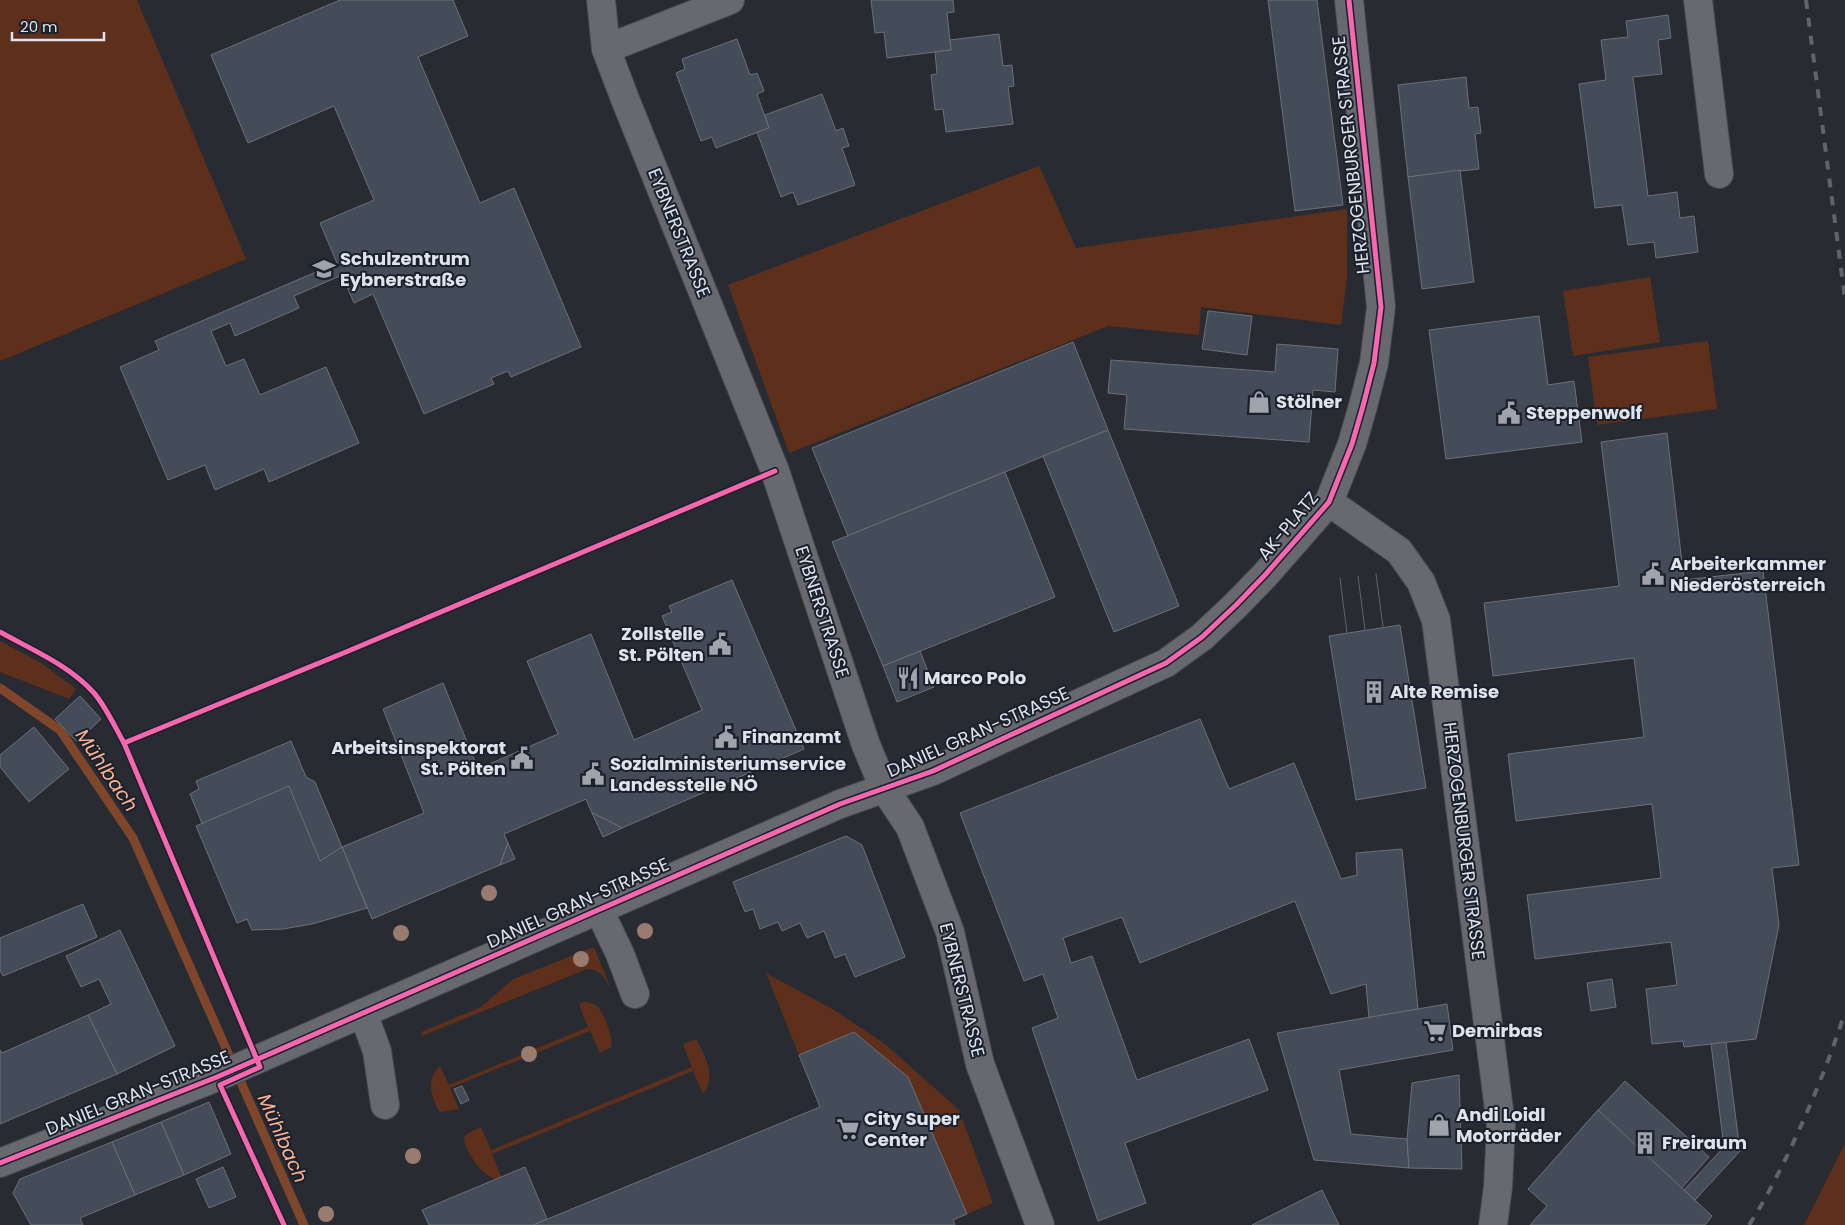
<svg xmlns="http://www.w3.org/2000/svg" width="1845" height="1225" font-family="Poppins,sans-serif">
	<style>
		.green { fill: #5e301b }
		.lines { fill: none; stroke-linecap: round; stroke-linejoin: round }
		.stream { stroke: #7f462c; stroke-width: 9 }
		.building { fill: #444b59; stroke: #6d7077 }
		.minor-casing { stroke: #474950; stroke-width: 30 }
		.minor { stroke: #67696e; stroke-width: 28 }
		.tram { stroke: #616369; stroke-width: 1 }
		.rail { stroke: #616369; stroke-width: 4; stroke-dasharray: 9 9; stroke-linecap: butt }
		.cycleway-casing { stroke: #1a202c; stroke-width: 8 }
		.cycleway { stroke: #f766af; stroke-width: 5 }
		.tree { fill: #997b70 }
		.labels { text-anchor: middle; stroke-width: 4; stroke-linejoin: round; paint-order: stroke }
		.street-label { font-size: 18px; fill: #dfe3ec; stroke: #1a202c }
		.poi-label { font-size: 18px; font-weight: bold; fill: #dfe3ec; stroke: #1a202c; text-anchor: start }
		.water-label { font-size: 19px; font-style: italic; fill: #feb28f; stroke: #1a202c }
	</style>
	<rect width="100%" height="100%" fill="#282b32"/>
	<!-- green -->
	<g class="green">
		<path d="M0,0h137l109,259 -246,102z"/>
		<path d="M1039,166l37,82 271,-39v69l-6,47 -140,-18 -2,28 -91,-9 -319,127 -61,-168z"/>
		<path d="M1650,277l10,65 -87,14 -10,-65z"/>
		<path d="M1708,341l9,68 -120,16 -9,-68z"/>
		<path d="M0,641l41,22 35,26 -7,10 -69,-27z"/>
		<path d="M594,947l17,42c-6,-11 -11,-20 -24,-20l-165,67 -1,-4 60,-25 32,-28z"/>
		<path d="M766,973l68,37 51,34 74,66 34,93 -26,11 -59,-137 -54,-45 -55,23z"/>
		<path d="M583,1002c6,0 12,1 16,6 5,7 15,31 12,39l-11,6 -10,-22 -140,57 9,21 -19,3c-10,-15 -14,-33 0,-46l9,19 139,-58 -9,-23z"/>
		<path d="M696,1039c9,18 21,36 7,55l-10,-23 -201,83 9,22 1,2c-15,7 -38,-27 -38,-41l6,-5 11,-5 10,23 201,-83 -9,-23z"/>
		<path d="M1845,1143v82h-41z"/>
	</g>
	<g class="lines">
		<!-- stream -->
		<path class="stream" d="M0,688l60,42 73,108 171,387"/>
	</g>
	<!-- building -->
	<g class="building">
		<path d="M340,0h113l15,36 -50,21 62,146 34,-15 67,159 -70,30 -3,-6 -17,7 3,6 -70,30 -51,-120 -19,9 -12,-28 -48,21 5,12 -64,28 -5,-13 -19,8 15,35 18,-7 16,36 66,-28 33,76 -90,39 -5,-13 -49,21 -10,-25 -37,15 -48,-113 39,-17 -4,-9 182,-78 -17,-40 54,-23 -40,-94 -86,37 -37,-88z"/>
		<path d="M871,0h82l1,12 -7,1 4,37 -64,8 -3,-26 -9,1z"/>
		<path d="M1268,0h49l26,205 -48,6z"/>
		<path d="M1668,15l3,23 -13,2 4,34 -29,3 15,119 29,-4 3,26 14,-2 4,36 -42,6 -2,-16 -26,3 -6,-40 -27,3 -16,-124 27,-4 -5,-40 27,-3 -2,-16z"/>
		<path d="M999,34l4,32 9,-1 2,21 -6,1 5,37 -67,8 -3,-23 -8,1 -4,-35 6,-1 -2,-22 16,-2 -1,-10z"/>
		<path d="M737,39l13,36 7,-2 7,18 -7,3 12,34 -53,20 -4,-11 -11,4 -25,-68 9,-4 -3,-10z"/>
		<path d="M1466,77l3,31 9,-1 3,26 -6,1 4,35 -71,8 -10,-92z"/>
		<path d="M822,94l14,37 7,-3 6,18 -7,2 13,37 -57,20 -5,-13 -12,5 -24,-65 12,-4 -4,-13z"/>
		<path d="M1460,170l14,112 -52,7 -14,-112z"/>
		<path d="M1208,311l44,5 -5,39 -45,-6z"/>
		<path d="M1539,316l9,69 26,-4 8,61 -136,17 -17,-129z"/>
		<path d="M1073,342l35,88 -260,106 -36,-88z"/>
		<path d="M1277,344l61,5 -3,43 -22,-2 -4,52 -185,-13 3,-34 -19,-2 3,-33 164,12z"/>
		<path d="M1108,430l71,176 -65,26 -71,-176z"/>
		<path d="M1667,433l17,147 79,-9 36,294 -27,3 7,57 -23,114 -72,8 -1,-6 -31,3 -6,-55 31,-4 -6,-43 -136,17 -8,-64 134,-17 -9,-74 -136,17 -8,-67 136,-17 -10,-79 -141,18 -9,-73 135,-17 -18,-144z"/>
		<path d="M1005,472l50,125 -172,69 -51,-124z"/>
		<path d="M732,580l72,169 -182,79 -30,-15 -6,-14 -82,35 4,9 -8,22 -128,54 -30,-72 82,-34 -41,-104 60,-26 35,86 80,-35 -31,-73 64,-27 43,106 68,-30 -40,-94 10,-4 -3,-6z"/>
		<path d="M1400,625l26,163 -70,12 -27,-164z"/>
		<path d="M920,651l14,36 -37,15 -14,-36z"/>
		<path d="M80,696l21,23 -24,23 -22,-23z"/>
		<path d="M1200,719l29,70 65,-26 47,116 16,-4 -1,-22 46,-4 16,160 -49,9 -3,-34 -35,10 -36,-93 -155,62 -18,-46 -59,21 8,25 21,-7 45,124 112,-41 19,51 -143,53 21,60 -48,18 -66,-193 26,-10 -15,-44 -19,7 -64,-168z"/>
		<path d="M34,727l35,42 -40,33 -29,-35v-12z"/>
		<path d="M291,741l15,36 9,5 39,94 -112,45 -52,-127 9,-5 -3,-8z"/>
		<path d="M289,786l31,75 22,-14 25,61 -55,16 -29,5 -31,1 -5,-11 -10,4 -41,-97z"/>
		<path d="M592,813l15,7 15,8 -19,9z"/>
		<path d="M846,836l16,9 43,112 -50,20 -10,-23 -10,4 -11,-27 -17,7 -7,-15 -18,8 -4,-9 -18,7 -7,-20 -8,3 -12,-30z"/>
		<path d="M508,843l7,16 -15,6z"/>
		<path d="M83,904l14,33 -94,39 -3,-6v-32z"/>
		<path d="M120,930l55,116 -58,28 -29,-59 23,-11 -12,-25 -18,8 -15,-31z"/>
		<path d="M1612,979l4,28 -25,4 -4,-28z"/>
		<path d="M1447,1004l6,46 -114,20 12,64 56,5 2,29 -95,-8 -37,-127z"/>
		<path d="M88,1015l29,59 -117,50v-74l2,3z"/>
		<path d="M854,1032l54,45 59,137 -14,6 2,5h-422l287,-118 -21,-52z"/>
		<path d="M1726,1042l14,109 -45,49 -11,-10 40,-43 -13,-103z"/>
		<path d="M1459,1075l3,94 -53,-1 -2,-29 5,-56z"/>
		<path d="M1625,1081l84,76 -44,50 -85,-77z"/>
		<path d="M462,1086l7,14 -8,4 -7,-15z"/>
		<path d="M209,1102l22,52 -47,21 -23,-53z"/>
		<path d="M1598,1110l114,106 -7,9h-175l17,-19 -19,-17z"/>
		<path d="M161,1122l23,53 -49,20 -23,-53z"/>
		<path d="M112,1142l23,53 -55,23 3,7h-52l-18,-32 7,-14z"/>
		<path d="M223,1167l13,30 -27,11 -13,-29z"/>
		<path d="M525,1167l22,52 -14,6h-104l-7,-15z"/>
		<path d="M1322,1190l17,35h-87z"/>
	</g>
	<g class="lines">
		<defs>
			<g id="minor">
				<path d="M601,0l5,49 19,50 150,372 91,274 18,43 26,39 40,105 30,132 60,161"/>
				<path d="M1698,0l21,174"/>
				<path d="M606,49l124,-49"/>
				<path d="M1329,502l70,49 22,31 15,38 65,505 -3,62 -5,38"/>
				<path d="M599,910l21,44 15,40"/>
				<path d="M363,1013l14,38 8,54"/>
				<path d="M0,1163l217,-86 623,-273 93,-33 233,-108 36,-26 34,-32 29,-30 64,-73 23,-58 11,-38 11,-43 7,-56 -32,-307"/>
			</g>
		</defs>
		<!-- minor casing -->
		<use href="#minor" class="minor-casing"/>
		<!-- minor -->
		<use href="#minor" class="minor"/>
		<!-- tram -->
		<g class="tram">
			<path d="M1376,574l7,53"/>
			<path d="M1358,576l7,54"/>
			<path d="M1340,578l7,55"/>
		</g>
		<!-- rail -->
		<g class="rail">
			<path d="M1806,0l39,299"/>
			<path d="M1749,1225c14,-21 26,-45 37,-67 23,-48 43,-96 59,-146"/>
		</g>
		<defs>
			<g id="cycleway">
				<path d="M0,632c32,18 69,33 94,61 12,14 21,34 30,50l136,324 -40,18 64,140"/>
				<path d="M124,743l222,-91 429,-181"/>
				<path d="M0,1163l217,-86 623,-273 93,-33 233,-108 36,-26 34,-32 29,-30 64,-73 23,-58 11,-38 11,-43 7,-56 -32,-307"/>
			</g>
		</defs>
		<!-- cycleway casing -->
		<use href="#cycleway" class="cycleway-casing"/>
		<!-- cycleway -->
		<use href="#cycleway" class="cycleway"/>
	</g>
	<!-- trees -->
	<g class="tree">
		<circle cx="489" cy="893" r="8"/>
		<circle cx="645" cy="931" r="8"/>
		<circle cx="401" cy="933" r="8"/>
		<circle cx="581" cy="959" r="8"/>
		<circle cx="529" cy="1054" r="8"/>
		<circle cx="413" cy="1156" r="8"/>
		<circle cx="326" cy="1214" r="8"/>
	</g>
	<!-- icons -->
	<defs>
		<symbol id="school-bare" viewBox="-9 -9 18 18"><path d="M0-5L7-2L0 1L-7-2ZM-4 1L0 2.5L4 1V4Q0 6-4 4Z" fill="#9fa3ab" stroke="#1a202c" stroke-width="2.5" paint-order="stroke"/></symbol>
		<symbol id="shop-bare" viewBox="-9 -9 18 18"><path d="M-5-2.5h2.3a2.7 3.5 0 0 1 5.4 0H5L5.5 6h-11ZM-1.5-2.5h3a1.5 2.3 0 0 0-3 0Z" fill="#9fa3ab" stroke="#1a202c" stroke-width="2.5" paint-order="stroke"/></symbol>
		<symbol id="civic-bare" viewBox="-9 -9 18 18"><path d="M-.6-6.5H3V-4.5H.6V-3L4-1V1h2V6H-6V1h2V-1L-.6-3ZM-1.2 2.5V6h2.4V2.5Z" fill="#9fa3ab" stroke="#1a202c" stroke-width="2.5" paint-order="stroke"/></symbol>
		<symbol id="restaurant-bare" viewBox="-9 -9 18 18"><path d="M-5-6h1v4h1v-4h1v4h1v-4h1v5L-1.5 .5V6h-2V.5L-5-1ZM5-6V6H3V1.5H1.5Q1.5-4 5-6Z" fill="#9fa3ab" stroke="#1a202c" stroke-width="2.5" paint-order="stroke"/></symbol>
		<symbol id="building-bare" viewBox="-9 -9 18 18"><path d="M-4-6H4V6H1V3H-1V6H-4ZM-2.5-4.3h1.7v1.8h-1.7ZM.8-4.3h1.7v1.8H.8ZM-2.5-1h1.7V.8h-1.7ZM.8-1h1.7V.8H.8Z" fill="#9fa3ab" stroke="#1a202c" stroke-width="2.5" paint-order="stroke"/></symbol>
		<symbol id="supermarket-bare" viewBox="-9 -9 18 18"><path d="M-6-5.5h2.5l.6 2H6L4.5 2H-2.5L-4.4-4H-6ZM-1.5 3.2a1.3 1.3 0 1 0 .1 0ZM3 3.2a1.3 1.3 0 1 0 .1 0Z" fill="#9fa3ab" stroke="#1a202c" stroke-width="2.5" paint-order="stroke"/></symbol>
	</defs>
	<g fill-rule="evenodd">
		<use href="#school-bare" x="308" y="253" width="32" height="32"/>
		<use href="#shop-bare" x="1243" y="386" width="32" height="32"/>
		<use href="#civic-bare" x="1493" y="397" width="32" height="32"/>
		<use href="#civic-bare" x="1637" y="558" width="32" height="32"/>
		<use href="#civic-bare" x="704" y="628" width="32" height="32"/>
		<use href="#restaurant-bare" x="892" y="662" width="32" height="32"/>
		<use href="#building-bare" x="1358" y="676" width="32" height="32"/>
		<use href="#civic-bare" x="710" y="721" width="32" height="32"/>
		<use href="#civic-bare" x="506" y="742" width="32" height="32"/>
		<use href="#civic-bare" x="577" y="758" width="32" height="32"/>
		<use href="#supermarket-bare" x="1419" y="1015" width="32" height="32"/>
		<use href="#shop-bare" x="1423" y="1109" width="32" height="32"/>
		<use href="#supermarket-bare" x="832" y="1113" width="32" height="32"/>
		<use href="#building-bare" x="1629" y="1127" width="32" height="32"/>
	</g>
	<g class="labels">
		<!-- street labels -->
		<g class="street-label">
			<text transform="translate(1351 155) rotate(-96)" y="6">HERZOGENBURGER STRASSE</text>
			<text transform="translate(679 233) rotate(68)" y="6">EYBNERSTRASSE</text>
			<text transform="translate(1288 526) rotate(-50)" y="6">AK-PLATZ</text>
			<text transform="translate(822 612) rotate(72)" y="6">EYBNERSTRASSE</text>
			<text transform="translate(978 732) rotate(-24)" y="6">DANIEL GRAN-STRASSE</text>
			<text transform="translate(1464 841) rotate(83)" y="6">HERZOGENBURGER STRASSE</text>
			<text transform="translate(578 903) rotate(-24)" y="6">DANIEL GRAN-STRASSE</text>
			<text transform="translate(962 990) rotate(76)" y="6">EYBNERSTRASSE</text>
			<text transform="translate(138 1093) rotate(-22)" y="6">DANIEL GRAN-STRASSE</text>
		</g>
		<!-- poi labels -->
		<g class="poi-label">
			<text x="340" y="265">Schulzentrum<tspan x="340" dy="21">Eybnerstraße</tspan></text>
			<text x="1276" y="408">Stölner</text>
			<text x="1526" y="419">Steppenwolf</text>
			<text x="1670" y="570">Arbeiterkammer<tspan x="1670" dy="21">Niederösterreich</tspan></text>
			<text x="704" y="640" text-anchor="end">Zollstelle<tspan x="704" dy="21">St. Pölten</tspan></text>
			<text x="924" y="684">Marco Polo</text>
			<text x="1390" y="698">Alte Remise</text>
			<text x="742" y="743">Finanzamt</text>
			<text x="506" y="754" text-anchor="end">Arbeitsinspektorat<tspan x="506" dy="21">St. Pölten</tspan></text>
			<text x="610" y="770">Sozialministeriumservice<tspan x="610" dy="21">Landesstelle NÖ</tspan></text>
			<text x="1452" y="1037">Demirbas</text>
			<text x="1456" y="1121">Andi Loidl<tspan x="1456" dy="21">Motorräder</tspan></text>
			<text x="864" y="1125">City Super<tspan x="864" dy="21">Center</tspan></text>
			<text x="1662" y="1149">Freiraum</text>
		</g>
		<!-- water labels -->
		<g class="water-label">
			<text transform="translate(107 770) rotate(56)" y="7">Mühlbach</text>
			<text transform="translate(283 1138) rotate(66)" y="7">Mühlbach</text>
		</g>
	</g>
	<!-- scale -->
	<path d="M12 32v8h92v-8" fill="none" stroke="#dfe3ec" stroke-width="2.5"/>
	<text x="20" y="32" font-size="15" fill="#dfe3ec" stroke="#1a202c" stroke-width="4" paint-order="stroke">20 m</text>
</svg>
